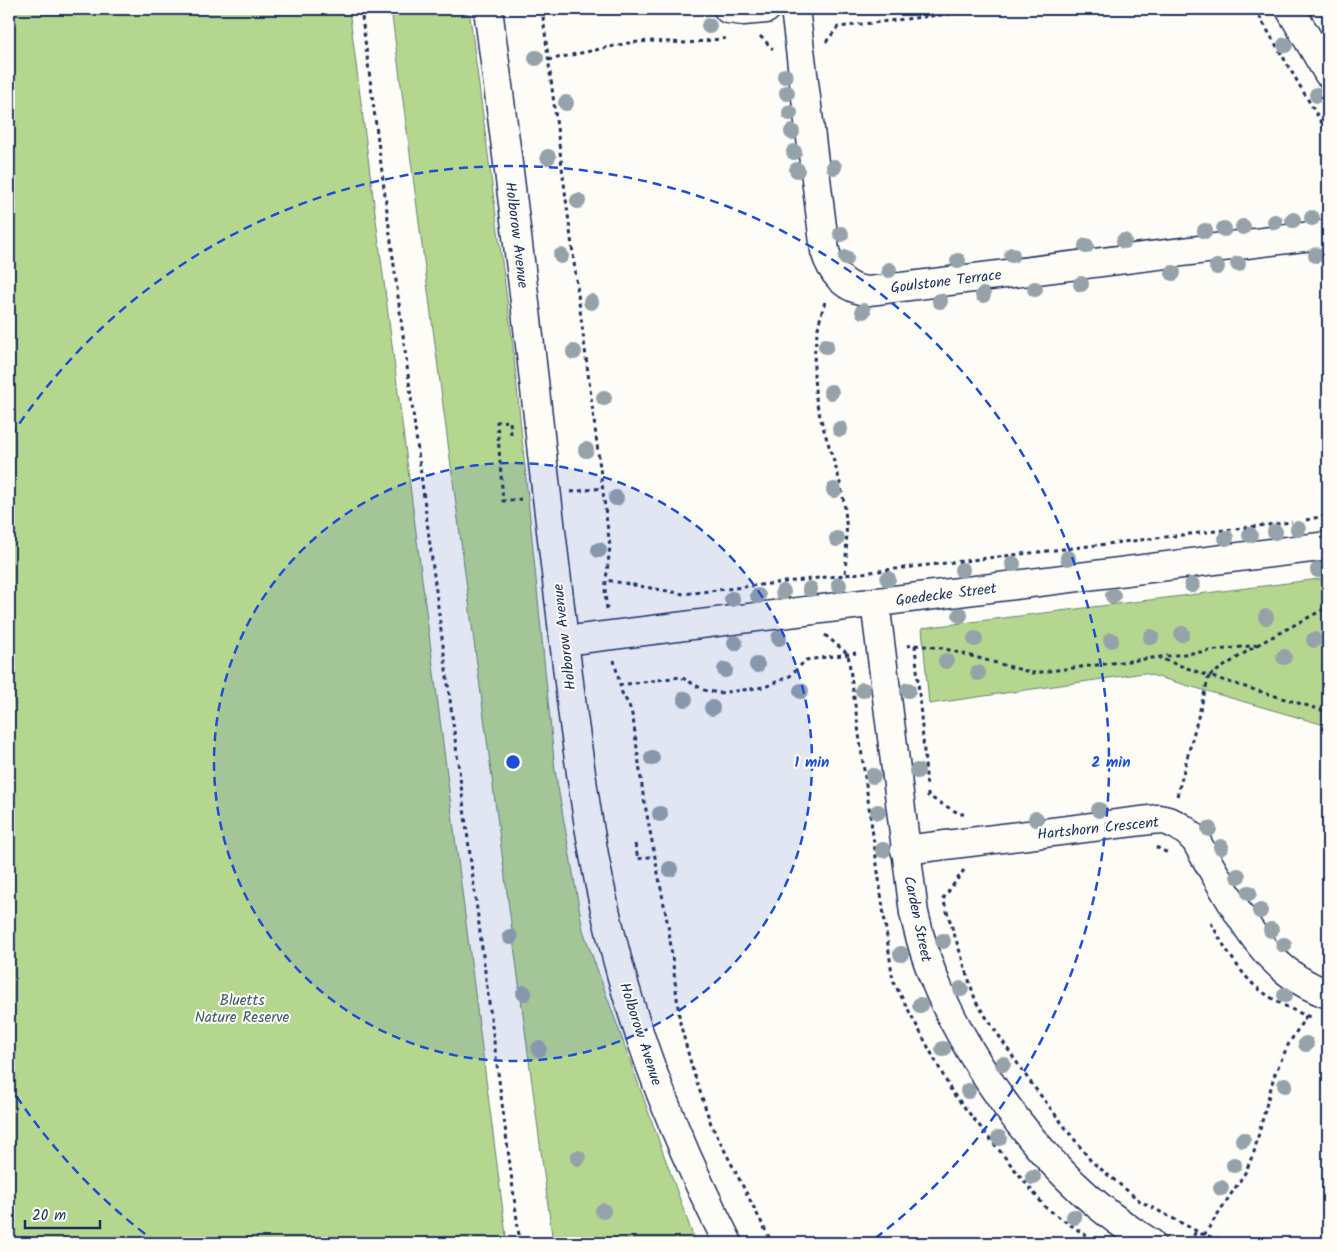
<svg xmlns="http://www.w3.org/2000/svg" width="1337" height="1252" font-family="Kalam,sans-serif">
	<style>
		.green { fill: #b5d68f; stroke: #688276 }
		.lines { fill: none; stroke-linecap: round; stroke-linejoin: round }
		.minor-casing { stroke: #1b2f5e; stroke-width: 31 }
		.major-casing { stroke: #1b2f5e; stroke-width: 31 }
		.path { stroke: #1b2f5e; stroke-width: 3; stroke-dasharray: 4 4; stroke-linecap: butt }
		.minor { stroke: #fdfcf7; stroke-width: 28 }
		.major { stroke: #fdfcf7; stroke-width: 28 }
		.tree { fill: #96a2a9 }
		.ring { fill: none; stroke: #1d4ed8; stroke-width: 2.5; stroke-dasharray: 9 6 }
		.labels { text-anchor: middle; stroke-width: 4; stroke-linejoin: round; paint-order: stroke }
		.street-label { font-size: 15px; fill: #1b2f5e; stroke: #fdfcf7 }
		.park-label { font-size: 15px; fill: #42596a; stroke: #fdfcf7 }
		.centre { fill: #1d4ed8; stroke: #fdfcf7; stroke-width: 2.5 }
		.ring-label { font-size: 15px; text-anchor: middle; font-weight: bold; fill: #1d4ed8; stroke: #fdfcf7; stroke-width: 4; stroke-linejoin: round; paint-order: stroke }
	</style>
	<rect width="100%" height="100%" fill="#fdfcf7"/>
	<filter id="ink" filterUnits="userSpaceOnUse"><feTurbulence type="fractalNoise" baseFrequency=".02" numOctaves="2"/><feDisplacementMap in="SourceGraphic" scale="10" xChannelSelector="R" yChannelSelector="G"/><feConvolveMatrix kernelMatrix="1 2 1 2 8 2 1 2 1" color-interpolation-filters="sRGB"/></filter>
	<g filter="url(#ink)">
		<!-- green -->
		<g class="green">
			<path d="M9,9h340l158,1234h-498z"/>
			<path d="M391,9h78l43,329 43,432 28,160 109,303 7,10h-146z"/>
			<path d="M1328,578v148l-184,-53 -215,31 -7,-76z"/>
		</g>
		<g class="lines">
			<defs>
				<g id="minor">
					<path d="M728,9l15,2 23,-2"/>
					<path d="M795,9l30,242c6,21 20,39 44,40l459,-57"/>
					<path d="M1290,9l38,64"/>
					<path d="M875,602l39,311c13,58 32,98 63,149 45,73 100,137 174,181"/>
					<path d="M564,641l764,-95"/>
					<path d="M905,850l253,-31c16,2 28,10 38,22 11,20 23,40 35,60 26,43 48,75 97,93"/>
				</g>
				<path id="major" d="M488,9c20,151 39,302 55,454 10,85 20,169 30,253 10,73 20,147 38,219 26,108 67,210 117,308"/>
			</defs>
			<!-- minor casing -->
			<use href="#minor" class="minor-casing"/>
			<!-- major casing -->
			<use href="#major" class="major-casing"/>
			<!-- path -->
			<g class="path">
				<path d="M361,9l159,1234"/>
				<path d="M542,9l68,538 -4,33"/>
				<path d="M1255,9l73,125"/>
				<path d="M760,36l13,13"/>
				<path d="M826,42l12,-15 152,-18"/>
				<path d="M548,60l80,-17 22,-2 38,2 41,-5"/>
				<path d="M825,302c-11,33 -14,67 -8,102 6,28 19,58 25,88 6,27 5,55 3,83"/>
				<path d="M511,434l-1,-13 -13,1 6,79 18,-2"/>
				<path d="M571,492l32,-4"/>
				<path d="M1306,520l22,-5"/>
				<path d="M607,609l-2,-15 1,-14 78,14 608,-72"/>
				<path d="M825,635l23,19 45,327 59,111 94,116 51,35"/>
				<path d="M915,645l12,142"/>
				<path d="M1257,645l71,-38"/>
				<path d="M907,646l8,-1 27,3 91,25 224,-28 -48,31 -50,-18"/>
				<path d="M614,660l8,33 7,12 4,13 10,76 26,137 11,92 13,48 18,53 61,119"/>
				<path d="M619,685l62,-8 23,13 15,3 46,-6 25,-11 16,-16 50,-7"/>
				<path d="M928,793v3l32,18h4"/>
				<path d="M1177,796l32,-120 119,36"/>
				<path d="M635,844l3,15 16,-3"/>
				<path d="M1156,847l12,6"/>
				<path d="M964,870l-21,29 33,103 52,77 63,82 49,40 64,34 31,8"/>
				<path d="M1211,923c11,20 24,42 39,58 14,15 44,31 63,37"/>
				<path d="M1204,1235l41,-62 9,-21 20,-76 14,-31 18,-29"/>
				<path d="M1190,1243l6,-12"/>
			</g>
			<!-- minor -->
			<use href="#minor" class="minor"/>
			<!-- major -->
			<use href="#major" class="major"/>
		</g>
		<!-- trees -->
		<g class="tree">
			<circle cx="709" cy="26" r="8"/>
			<circle cx="1285" cy="45" r="8"/>
			<circle cx="536" cy="58" r="8"/>
			<circle cx="785" cy="76" r="8"/>
			<circle cx="787" cy="93" r="8"/>
			<circle cx="1317" cy="95" r="8"/>
			<circle cx="566" cy="103" r="8"/>
			<circle cx="790" cy="113" r="8"/>
			<circle cx="792" cy="132" r="8"/>
			<circle cx="794" cy="152" r="8"/>
			<circle cx="548" cy="157" r="8"/>
			<circle cx="834" cy="167" r="8"/>
			<circle cx="797" cy="170" r="8"/>
			<circle cx="578" cy="201" r="8"/>
			<circle cx="1312" cy="218" r="8"/>
			<circle cx="1293" cy="220" r="8"/>
			<circle cx="1275" cy="222" r="8"/>
			<circle cx="1243" cy="227" r="8"/>
			<circle cx="1224" cy="229" r="8"/>
			<circle cx="1205" cy="231" r="8"/>
			<circle cx="841" cy="234" r="8"/>
			<circle cx="1124" cy="241" r="8"/>
			<circle cx="1086" cy="246" r="8"/>
			<circle cx="1012" cy="255" r="8"/>
			<circle cx="1316" cy="255" r="8"/>
			<circle cx="561" cy="256" r="8"/>
			<circle cx="846" cy="258" r="8"/>
			<circle cx="958" cy="261" r="8"/>
			<circle cx="1238" cy="264" r="8"/>
			<circle cx="1217" cy="267" r="8"/>
			<circle cx="889" cy="270" r="8"/>
			<circle cx="1173" cy="273" r="8"/>
			<circle cx="1081" cy="284" r="8"/>
			<circle cx="1035" cy="289" r="8"/>
			<circle cx="983" cy="295" r="8"/>
			<circle cx="940" cy="301" r="8"/>
			<circle cx="591" cy="302" r="8"/>
			<circle cx="863" cy="311" r="8"/>
			<circle cx="826" cy="346" r="8"/>
			<circle cx="574" cy="352" r="8"/>
			<circle cx="831" cy="392" r="8"/>
			<circle cx="604" cy="398" r="8"/>
			<circle cx="840" cy="429" r="8"/>
			<circle cx="586" cy="450" r="8"/>
			<circle cx="834" cy="490" r="8"/>
			<circle cx="616" cy="498" r="8"/>
			<circle cx="1298" cy="529" r="8"/>
			<circle cx="1275" cy="532" r="8"/>
			<circle cx="1250" cy="535" r="8"/>
			<circle cx="1226" cy="538" r="8"/>
			<circle cx="837" cy="539" r="8"/>
			<circle cx="599" cy="550" r="8"/>
			<circle cx="1068" cy="558" r="8"/>
			<circle cx="1013" cy="564" r="8"/>
			<circle cx="962" cy="570" r="8"/>
			<circle cx="1318" cy="570" r="8"/>
			<circle cx="888" cy="579" r="8"/>
			<circle cx="839" cy="585" r="8"/>
			<circle cx="1192" cy="585" r="8"/>
			<circle cx="810" cy="589" r="8"/>
			<circle cx="783" cy="592" r="8"/>
			<circle cx="758" cy="596" r="8"/>
			<circle cx="1113" cy="596" r="8"/>
			<circle cx="732" cy="599" r="8"/>
			<circle cx="960" cy="615" r="8"/>
			<circle cx="1266" cy="617" r="8"/>
			<circle cx="1182" cy="634" r="8"/>
			<circle cx="1151" cy="637" r="8"/>
			<circle cx="779" cy="638" r="8"/>
			<circle cx="975" cy="639" r="8"/>
			<circle cx="1111" cy="640" r="8"/>
			<circle cx="1314" cy="640" r="8"/>
			<circle cx="735" cy="643" r="8"/>
			<circle cx="1284" cy="657" r="8"/>
			<circle cx="946" cy="661" r="8"/>
			<circle cx="757" cy="665" r="8"/>
			<circle cx="725" cy="670" r="8"/>
			<circle cx="978" cy="673" r="8"/>
			<circle cx="863" cy="690" r="8"/>
			<circle cx="908" cy="690" r="8"/>
			<circle cx="801" cy="691" r="8"/>
			<circle cx="685" cy="699" r="8"/>
			<circle cx="712" cy="708" r="8"/>
			<circle cx="652" cy="758" r="8"/>
			<circle cx="917" cy="771" r="8"/>
			<circle cx="873" cy="776" r="8"/>
			<circle cx="1099" cy="810" r="8"/>
			<circle cx="878" cy="812" r="8"/>
			<circle cx="660" cy="814" r="8"/>
			<circle cx="1036" cy="819" r="8"/>
			<circle cx="1209" cy="829" r="8"/>
			<circle cx="1221" cy="847" r="8"/>
			<circle cx="883" cy="850" r="8"/>
			<circle cx="670" cy="869" r="8"/>
			<circle cx="1238" cy="876" r="8"/>
			<circle cx="1249" cy="893" r="8"/>
			<circle cx="1260" cy="911" r="8"/>
			<circle cx="1271" cy="930" r="8"/>
			<circle cx="510" cy="937" r="8"/>
			<circle cx="943" cy="941" r="8"/>
			<circle cx="1284" cy="945" r="8"/>
			<circle cx="901" cy="954" r="8"/>
			<circle cx="961" cy="989" r="8"/>
			<circle cx="524" cy="993" r="8"/>
			<circle cx="1285" cy="995" r="8"/>
			<circle cx="920" cy="1005" r="8"/>
			<circle cx="1306" cy="1044" r="8"/>
			<circle cx="539" cy="1049" r="8"/>
			<circle cx="943" cy="1049" r="8"/>
			<circle cx="1003" cy="1064" r="8"/>
			<circle cx="1285" cy="1085" r="8"/>
			<circle cx="968" cy="1091" r="8"/>
			<circle cx="999" cy="1138" r="8"/>
			<circle cx="1243" cy="1140" r="8"/>
			<circle cx="578" cy="1158" r="8"/>
			<circle cx="1234" cy="1165" r="8"/>
			<circle cx="1033" cy="1177" r="8"/>
			<circle cx="1221" cy="1188" r="8"/>
			<circle cx="603" cy="1211" r="8"/>
			<circle cx="1074" cy="1217" r="8"/>
		</g>
	</g>
	<!-- distance rings -->
	<circle cx="513" cy="762" r="299" fill="#1d4ed8" fill-opacity=".12"/>
	<g class="ring">
		<circle cx="513" cy="762" r="299"/>
		<path d="M157 1243A598 598 0 0 1 11 1088M11 436A598 598 0 1 1 869 1243"/>
	</g>
	<g class="labels">
		<!-- street labels -->
		<g class="street-label">
			<text transform="translate(517 235) rotate(83)" y="5">Holborow Avenue</text>
			<text transform="translate(946 281) rotate(-7)" y="5">Goulstone Terrace</text>
			<text transform="translate(946 594) rotate(-7)" y="5">Goedecke Street</text>
			<text transform="translate(564 637) rotate(-97)" y="5">Holborow Avenue</text>
			<text transform="translate(1098 828) rotate(-6)" y="5">Hartshorn Crescent</text>
			<text transform="translate(918 919) rotate(78)" y="5">Carden Street</text>
			<text transform="translate(641 1034) rotate(72)" y="5">Holborow Avenue</text>
		</g>
		<!-- park labels -->
		<g class="park-label">
			<text x="242" y="1005">Bluetts<tspan x="242" dy="17">Nature Reserve</tspan></text>
		</g>
	</g>
	<circle cx="513" cy="762" r="8" class="centre"/>
	<g class="ring-label">
		<text x="812" y="767">1 min</text>
		<text x="1111" y="767">2 min</text>
	</g>
	<!-- margin -->
	<rect width="1337" height="1252" fill="none" stroke="#fdfcf7" stroke-width="30"/>
	<rect x="15" y="15" width="1307" height="1222" fill="none" stroke="#1b2f5e" stroke-width="2" filter="url(#ink)"/>
	<!-- scale -->
	<path d="M25 1220v8h75v-8" fill="none" stroke="#1b2f5e" stroke-width="2.5"/>
	<text x="32" y="1220" font-size="15" fill="#1b2f5e" stroke="#fdfcf7" stroke-width="4" paint-order="stroke">20 m</text>
</svg>
